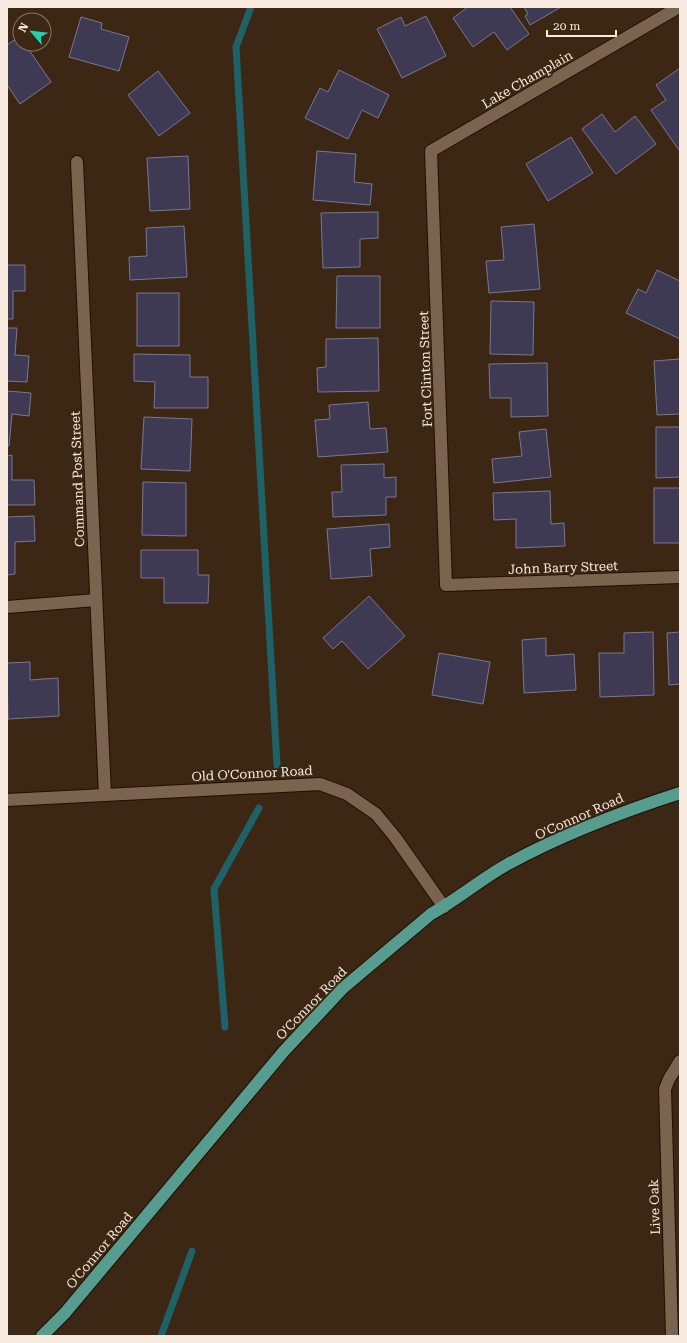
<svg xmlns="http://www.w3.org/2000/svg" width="687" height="1343" font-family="'Roboto Serif',serif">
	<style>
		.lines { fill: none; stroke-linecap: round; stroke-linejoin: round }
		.stream { stroke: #1e6267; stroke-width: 7 }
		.building { fill: #3e3a53; stroke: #7b7793 }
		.minor-casing { stroke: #210f00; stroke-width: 14 }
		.major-casing { stroke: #210f00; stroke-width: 14 }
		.minor { stroke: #7b644f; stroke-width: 12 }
		.major { stroke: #569c8f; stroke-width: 12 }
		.labels { text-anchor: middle; stroke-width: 4; stroke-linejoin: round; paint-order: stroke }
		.street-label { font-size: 13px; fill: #f7e9dd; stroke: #3b2713 }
	</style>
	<rect width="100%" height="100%" fill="#3b2713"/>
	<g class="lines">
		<!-- stream -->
		<g class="stream">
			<path d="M251,7l-15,40 41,718"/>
			<path d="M225,1027l-11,-138 45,-81"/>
			<path d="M161,1336l31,-85"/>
		</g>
	</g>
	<!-- building -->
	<g class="building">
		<path d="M468,7h42l19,27 -22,16 -13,-18 -21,15 -20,-29z"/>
		<path d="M524,7h37l-31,18 -5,-9 3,-2z"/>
		<path d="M426,16l20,40 -44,22 -25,-49 24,-12 4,9z"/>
		<path d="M81,17l21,6 -1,6 28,8 -10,34 -50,-14z"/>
		<path d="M20,36v8h5l26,38 -31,22 -13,-19v-40z"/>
		<path d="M680,68v81l-1,1 -28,-40 15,-10 -10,-15z"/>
		<path d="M339,70l50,25 -11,23 -16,-8 -14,29 -43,-21 15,-30 8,4z"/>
		<path d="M158,71l32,42 -31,23 -31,-41z"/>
		<path d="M602,114l13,18 20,-16 21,28 -40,30 -34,-45z"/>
		<path d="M571,137l22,36 -45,28 -22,-37z"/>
		<path d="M317,151l39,3 -2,28 18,2 -2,21 -57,-5z"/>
		<path d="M188,156l2,53 -40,2 -3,-53z"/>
		<path d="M378,212v26l-18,1v28l-37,1 -2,-55z"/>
		<path d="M534,224l6,65 -51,4 -3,-32 18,-1 -3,-33z"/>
		<path d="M184,226l3,51 -57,3 -1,-23 18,-1 -1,-28z"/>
		<path d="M7,265h18v26h-12v28h-6z"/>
		<path d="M657,270l23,11v58l-54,-26 12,-24 8,4z"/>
		<path d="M337,276h43v52h-44z"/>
		<rect x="137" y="293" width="42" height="53"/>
		<path d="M491,301l43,1 -1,53 -43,-1z"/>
		<path d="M7,328h10l-2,27 14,1 -2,26 -20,-1z"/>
		<path d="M378,338l1,53 -61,1 -1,-24 9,-1v-28z"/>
		<path d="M134,354l56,1v22h18v31h-54l1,-26 -21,-1z"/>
		<path d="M680,359v55l-23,1 -3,-54z"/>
		<path d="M547,363l1,53 -37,1v-19h-21l-1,-34z"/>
		<path d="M7,391l24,2 -2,23 -17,-2 -3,32h-2z"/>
		<path d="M368,402l2,27 16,-1 2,24 -70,5 -3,-37 15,-1 -1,-14z"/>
		<path d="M144,417l48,2 -2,52 -49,-2z"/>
		<path d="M656,427h24v50l-24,1z"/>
		<path d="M546,429l5,48 -57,6 -2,-24 30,-3 -3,-24z"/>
		<path d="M12,455v25h22l1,25h-28v-49z"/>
		<path d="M384,464v14l12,-1v20h-10v18l-53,2 -1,-25h10l-1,-27z"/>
		<path d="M143,482l43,1v53l-44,-1z"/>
		<rect x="654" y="488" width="26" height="55"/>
		<path d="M550,491l1,33 13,-1 1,23 -49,2v-29l-22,1 -1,-27z"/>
		<path d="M34,516l1,25 -20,1v32l-8,1v-58z"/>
		<path d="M389,524l1,23 -20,2 2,27 -41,3 -4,-50z"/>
		<path d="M141,550h57v25h11l-1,28h-44v-25h-23z"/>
		<path d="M369,596l36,40 -37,33 -26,-28 -9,8 -10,-11z"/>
		<path d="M653,632l1,63 -54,2 -1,-44h25v-20z"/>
		<path d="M680,632v52l-11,1 -2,-52z"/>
		<path d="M546,638v18l28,-2 2,36 -52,3 -2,-53z"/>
		<path d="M439,653l51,9 -7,42 -51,-9z"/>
		<path d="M30,662v18l28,-2 1,38 -51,3 -1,-56z"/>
	</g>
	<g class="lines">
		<defs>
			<g id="minor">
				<path d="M679,7l-248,144 15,434 234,-8"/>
				<path d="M77,162l28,633"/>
				<path d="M7,607l89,-7"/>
				<path d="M7,800l313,-16 27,10 29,20 19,23 49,70"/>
				<path d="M672,1336l-7,-247 4,-10 11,-18"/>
			</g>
			<path id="major" d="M42,1336l23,-23 219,-262 59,-63 88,-74c27,-15 50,-35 77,-50 55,-30 113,-52 172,-71"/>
		</defs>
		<!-- minor casing -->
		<use href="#minor" class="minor-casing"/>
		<!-- major casing -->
		<use href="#major" class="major-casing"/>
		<!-- minor -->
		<use href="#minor" class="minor"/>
		<!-- major -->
		<use href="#major" class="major"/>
	</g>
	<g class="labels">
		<!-- street labels -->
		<g class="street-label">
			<text transform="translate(527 79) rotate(-30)" y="5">Lake Champlain</text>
			<text transform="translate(425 369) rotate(-92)" y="5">Fort Clinton Street</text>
			<text transform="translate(77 479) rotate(-92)" y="5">Command Post Street</text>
			<text transform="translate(563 567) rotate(-2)" y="5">John Barry Street</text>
			<text transform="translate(252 773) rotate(-3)" y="5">Old O'Connor Road</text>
			<text transform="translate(579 816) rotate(-24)" y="5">O'Connor Road</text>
			<text transform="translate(311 1003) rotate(-46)" y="5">O'Connor Road</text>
			<text transform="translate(654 1207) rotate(-92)" y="5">Live Oak</text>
			<text transform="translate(99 1250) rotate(-50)" y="5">O'Connor Road</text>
		</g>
	</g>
	<!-- border -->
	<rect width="687" height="1343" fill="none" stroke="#f7e9dd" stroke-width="16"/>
	<!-- north arrow -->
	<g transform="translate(32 32) rotate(298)"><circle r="19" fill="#3b2713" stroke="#867564"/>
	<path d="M0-3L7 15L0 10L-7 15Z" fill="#1ad5b2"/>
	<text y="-6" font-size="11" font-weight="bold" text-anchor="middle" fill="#f7e9dd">N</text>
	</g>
	<!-- scale -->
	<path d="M547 30v6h69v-6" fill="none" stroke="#f7e9dd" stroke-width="2"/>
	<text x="553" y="30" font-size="12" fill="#f7e9dd" stroke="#3b2713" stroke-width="3" paint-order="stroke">20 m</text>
</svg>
